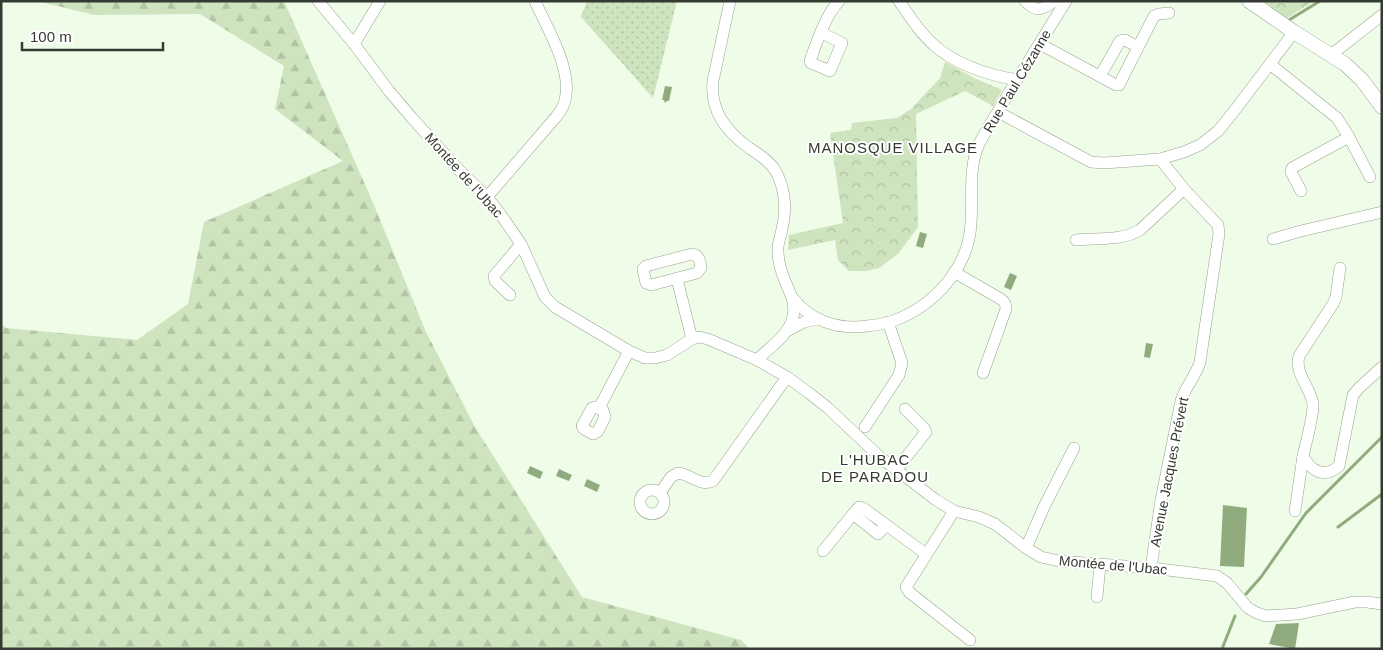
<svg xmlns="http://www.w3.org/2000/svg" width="1383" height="650" font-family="Arial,sans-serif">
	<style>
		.grass { fill: url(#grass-dots) }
		.forest { fill: url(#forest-firs) }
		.park { fill: url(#park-crowns) }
		.water { fill: #90ac7f }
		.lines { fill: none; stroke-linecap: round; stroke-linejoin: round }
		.stream { stroke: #90ac7f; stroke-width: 3 }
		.minor-casing { stroke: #96a290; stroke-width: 12 }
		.tertiary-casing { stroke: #96a290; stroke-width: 15 }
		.minor { stroke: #fff; stroke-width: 11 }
		.tertiary { stroke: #fff; stroke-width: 14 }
		.labels { text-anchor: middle; stroke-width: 4; stroke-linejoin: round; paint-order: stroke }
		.street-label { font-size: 14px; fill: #353a32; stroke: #fff }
		.neighbourhood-label { font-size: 15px; letter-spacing: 1px; fill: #353a32; stroke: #fff }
	</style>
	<defs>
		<pattern id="grass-dots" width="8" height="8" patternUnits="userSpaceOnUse" patternTransform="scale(1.25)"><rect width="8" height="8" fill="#cde4bf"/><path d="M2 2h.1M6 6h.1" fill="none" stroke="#b1c4a5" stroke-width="1.8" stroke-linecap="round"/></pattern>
		<pattern id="forest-firs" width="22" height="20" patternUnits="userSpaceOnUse" patternTransform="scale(1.25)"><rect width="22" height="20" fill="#cde4bf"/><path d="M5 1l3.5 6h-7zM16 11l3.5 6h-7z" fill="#b1c4a5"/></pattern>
		<pattern id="park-crowns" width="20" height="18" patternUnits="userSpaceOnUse" patternTransform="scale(1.25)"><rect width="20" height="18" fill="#cde4bf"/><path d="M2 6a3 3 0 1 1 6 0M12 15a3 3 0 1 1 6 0" fill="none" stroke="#b1c4a5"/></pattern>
	</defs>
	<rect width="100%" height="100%" fill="#effce8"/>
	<!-- grass -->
	<path class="grass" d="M587,1h90l-24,97 -72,-81z"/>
	<!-- forest -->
	<path class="forest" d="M37,1h247l87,197 55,134 49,95 107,170 159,43 9,9h-749v-325l5,4 131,12 51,-36 16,-82 139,-61 -68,-52 9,-43 -84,-52 -106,1z"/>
	<!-- park -->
	<g class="park">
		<path d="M1263,1h51l-27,17z"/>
		<path d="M945,62l29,16 28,12 -9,16 -28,-15 -49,23 2,113 -20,27 -19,14 -13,3h-17l-11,-11 -3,-20 -47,10 1,-15 54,-12 -13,-90 21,-3 1,-7 45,-5 14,-9 29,-31z"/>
	</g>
	<!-- water -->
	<g class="water">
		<path d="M665,86l7,1 -3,14h-2l-2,2 -1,-3h-2z"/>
		<path d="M920,232l7,2 -4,14 -7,-2z"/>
		<path d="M1010,273l7,3 -6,14 -7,-3z"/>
		<path d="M1146,343l7,1 -3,14 -6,-1z"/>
		<path d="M530,466l13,6 -3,7 -13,-6z"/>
		<path d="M559,469l13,6 -3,6 -13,-5z"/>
		<path d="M587,479l13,6 -3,7 -13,-6z"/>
		<path d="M1223,505l24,3 -3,59 -24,-1z"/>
		<path d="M1299,623l-4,26 -26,-5 7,-20z"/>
	</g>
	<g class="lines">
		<!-- stream -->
		<g class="stream">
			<path d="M1289,20l31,-19"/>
			<path d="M1338,527l44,-33"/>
			<path d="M1246,594l15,-17 45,-64 76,-76"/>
			<path d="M1222,649l13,-33"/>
		</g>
		<defs>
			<g id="minor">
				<path d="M318,1l36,43 35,47 23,27 48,53 27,26 14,18 20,29 24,53 10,10 74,44 16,7h10l12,-3 25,-16 7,-2 9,2 49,21 30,17 22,16 19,15 53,50 55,42 18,11 25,6 16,7 31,24 15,9 18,4 92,7 66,8 10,7 21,25 9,5 9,3 31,-2 58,-12h12l15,2"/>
				<path d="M730,1l-17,80c-3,30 13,50 36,67 10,6 19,12 26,22 10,17 12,40 7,59 -1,7 -5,15 -4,22 0,11 3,20 7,30 5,12 11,22 8,36 -4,18 -24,31 -36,43"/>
				<path d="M899,1c11,16 22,33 36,45 22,19 54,29 82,34"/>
				<path d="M1025,1c12,12 16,9 30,0"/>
				<path d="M820,35l4,-1 18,9 -12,28 -19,-8 -1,-2c6,-17 16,-47 29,-60"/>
				<path d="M354,44l26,-43"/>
				<path d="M1040,44l76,41h3l35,-69 5,-2 10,-1"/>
				<path d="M1331,55l51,-40"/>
				<path d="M1270,64l67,54 12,19 21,40"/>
				<path d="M1100,76l20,-35 5,-1 13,7"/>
				<path d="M998,112l93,50 13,1 56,-4 24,30 31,33 3,3 1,9 -19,128c-4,14 -15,25 -19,39l-20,99 -10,68"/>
				<path d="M1160,159l24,-7 16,-7 18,-14 17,-21 59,-78"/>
				<path d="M1301,191l-10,-19 1,-4 57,-31"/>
				<path d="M487,197l69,-80c4,-5 8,-10 9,-17 8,-30 -18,-72 -30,-99"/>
				<path d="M1273,239l28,-8 81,-19"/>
				<path d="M1076,240c21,-2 46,1 64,-10l44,-41"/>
				<path d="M692,254c7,1 8,7 9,14l-4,5 -46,12 -5,-2 -3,-14 3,-3z"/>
				<path d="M1340,268l-4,29 -3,7 -34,52c-5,18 13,33 14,49 0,13 -7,38 -10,51 8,15 21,23 36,10l14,-71 6,-7 23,-21"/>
				<path d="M954,272l45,26c5,3 7,5 7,11l-23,64"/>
				<path d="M677,279l15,60"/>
				<path d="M510,295l-15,-14 -1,-5 27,-32"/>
				<path d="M793,298c17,23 46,32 74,28 9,-1 18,-2 26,-5 41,-15 76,-53 78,-98 2,-26 -3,-55 8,-79 9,-18 21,-35 31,-53 19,-30 37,-60 56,-90"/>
				<path d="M787,331l17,-9 14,-3"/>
				<path d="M595,407l8,3 2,7 -7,14 -5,3 -9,-5 -2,-3 10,-18z"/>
				<path d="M599,408l30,-57"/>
				<path d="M865,427l34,-52 3,-12 -14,-41"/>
				<path d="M896,470l30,-38 -2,-4 -19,-19"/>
				<circle cx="652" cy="502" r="12"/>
				<path d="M660,493l11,-16 7,-4c12,1 23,14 35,8l74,-104"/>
				<path d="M954,511l-48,76 3,5 61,48"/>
				<path d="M1295,511l8,-55"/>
				<path d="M886,525l-8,9 -25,-20 6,-7 4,1 63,46"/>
				<path d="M1026,548l18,-41 30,-59"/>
				<path d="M823,551l30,-37"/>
				<path d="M1097,597l3,-32"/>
			</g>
			<path id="tertiary" d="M1249,1l45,31 51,32 17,16 20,27"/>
		</defs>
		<!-- minor casing -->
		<use href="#minor" class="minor-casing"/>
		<!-- tertiary casing -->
		<use href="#tertiary" class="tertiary-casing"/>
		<!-- minor -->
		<use href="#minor" class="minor"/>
		<!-- tertiary -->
		<use href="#tertiary" class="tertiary"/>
	</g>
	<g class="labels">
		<!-- street labels -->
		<g class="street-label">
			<text transform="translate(1017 81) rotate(-59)" y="5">Rue Paul Cézanne</text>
			<text transform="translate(464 175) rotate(48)" y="5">Montée de l'Ubac</text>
			<text transform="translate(1169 472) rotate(-79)" y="5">Avenue Jacques Prévert</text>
			<text transform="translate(1113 565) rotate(5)" y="5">Montée de l'Ubac</text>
		</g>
		<!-- neighbourhood labels -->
		<g class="neighbourhood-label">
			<text x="893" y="153">MANOSQUE VILLAGE</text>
			<text x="875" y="465">L'HUBAC<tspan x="875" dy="17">DE PARADOU</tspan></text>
		</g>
	</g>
	<!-- border -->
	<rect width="1383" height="650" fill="none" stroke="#353a32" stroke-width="5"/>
	<!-- scale -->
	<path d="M22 42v8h141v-8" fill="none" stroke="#353a32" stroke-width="2.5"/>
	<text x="30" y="42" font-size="15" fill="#353a32" stroke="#ffffff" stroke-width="4" paint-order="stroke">100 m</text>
</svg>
